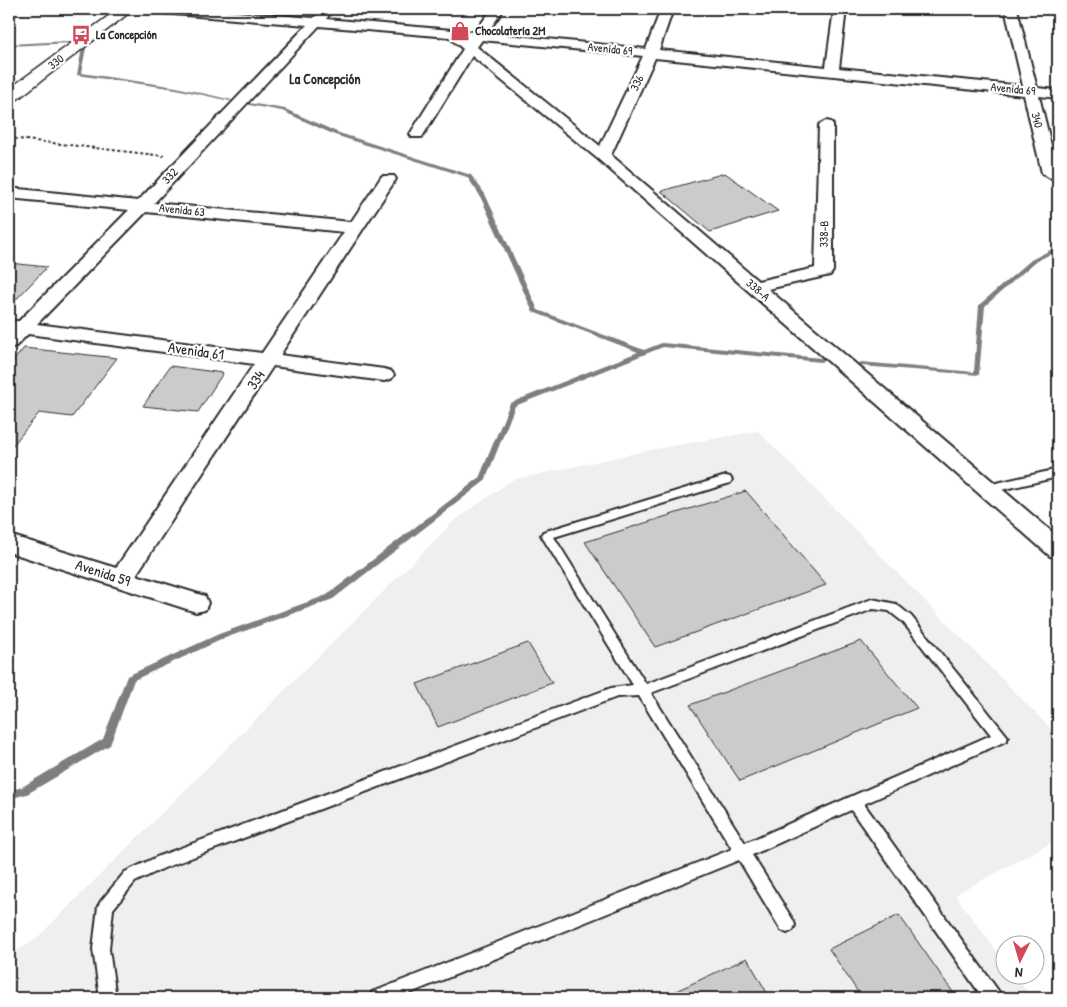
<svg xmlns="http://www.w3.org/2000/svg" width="1067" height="1007" font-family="'Patrick Hand',sans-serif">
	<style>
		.built { fill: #efefef }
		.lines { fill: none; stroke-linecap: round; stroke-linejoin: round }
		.stream { fill: #7e7e7e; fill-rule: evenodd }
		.building { fill: #cbcbcb; stroke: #2b2b2b }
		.service-casing { stroke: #2b2b2b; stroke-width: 4 }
		.minor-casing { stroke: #2b2b2b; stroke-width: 4 }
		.tertiary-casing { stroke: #2b2b2b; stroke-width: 3 }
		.path { stroke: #2b2b2b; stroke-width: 2; stroke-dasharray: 3 2.5; stroke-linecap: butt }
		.service { fill: #fff; fill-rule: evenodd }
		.minor { fill: #fff; fill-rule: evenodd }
		.tertiary { fill: #fff; fill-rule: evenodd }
		.labels { text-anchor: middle; stroke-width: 4.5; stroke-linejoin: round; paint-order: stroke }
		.far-poi-label { font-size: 12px; font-weight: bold; fill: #2b2b2b; stroke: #fff; text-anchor: start }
		.far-street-label { font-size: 12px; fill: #2b2b2b; stroke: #fff }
		.far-neighbourhood-label { font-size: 14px; font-weight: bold; fill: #2b2b2b; stroke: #fff }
		.street-label { font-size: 15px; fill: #2b2b2b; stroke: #fff }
	</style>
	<rect width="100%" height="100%" fill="#fff"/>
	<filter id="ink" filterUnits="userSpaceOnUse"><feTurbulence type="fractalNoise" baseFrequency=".02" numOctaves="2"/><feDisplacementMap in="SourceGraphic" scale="10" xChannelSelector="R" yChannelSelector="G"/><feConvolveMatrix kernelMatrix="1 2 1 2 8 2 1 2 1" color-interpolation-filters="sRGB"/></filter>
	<g filter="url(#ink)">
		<!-- built -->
		<path class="built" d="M758,431l300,305v103l-103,56 49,66v13l10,1 18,23h-1023v-43l26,-15 419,-419 58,-41 138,-30z"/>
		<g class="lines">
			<!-- stream -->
			<g class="stream">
				<path d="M69,41h2v2l-62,3v-2z"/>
				<path d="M85,42l2,1 -6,30 95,14 56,13 -2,1 -54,-12 -99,-14 6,-32z"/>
				<path d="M249,103l36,6 54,24 132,42 14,19 53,116 106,40 18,-7 159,15 3,2 -3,2 -158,-15 -148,59 -30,75 -152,118 -108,39 -91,42 -24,65 -83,49 -18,5v-8l13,-4 81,-48 24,-63 92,-42 108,-39 152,-117 31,-75 128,-51 -105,-40 -54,-118 -12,-17 -132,-42 -53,-24 -33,-6z"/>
				<path d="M1058,246v4l-23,12 -50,44 -6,69 -118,-9 -3,-2 3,-2 113,10 5,-67 52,-45z"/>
			</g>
		</g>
		<!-- building -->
		<g class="building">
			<path d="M725,173l53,38 -68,21 -49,-41z"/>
			<path d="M9,263l38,4 -38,40z"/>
			<path d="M24,348l93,10 -45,59 -33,-4 -30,37v-84z"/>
			<path d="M170,366l53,7 -25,39 -55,-6z"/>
			<path d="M746,491l80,94 -171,62 -70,-105z"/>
			<path d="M861,641l56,67 -177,73 -50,-76z"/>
			<path d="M528,643l24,40 -114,44 -21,-43z"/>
			<path d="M899,915l58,83h-95l-33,-49z"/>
			<path d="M747,958l23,40h-109z"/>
		</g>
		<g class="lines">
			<defs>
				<g id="service">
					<path d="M1058,469v8l-70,16 -6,-4 6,-4z"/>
					<path d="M726,476l4,1 2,3 -2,3 -176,54 92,147 226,-85 24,5 15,12 97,121 -2,4 -142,63 135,188 2,6h-18l-132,-188 -99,45 41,65 2,5 -2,5 -6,3 -6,-3 -42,-70 -341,138h-28l2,-6 6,-2 354,-141 -93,-153 -22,1 -453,171 -29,14 -22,27 -4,40 7,49h-16l-7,-49 5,-43 3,-5 24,-29 34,-16 452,-168 22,-3 -92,-150 2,-3zM873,609l16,2 14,11 88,113 -246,108 -94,-150z"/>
				</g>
				<path id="minor" d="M155,9h46l112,9 10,-7 6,4 -3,4 149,13 17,-23h12l-17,24 159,16 15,-40h12l-14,41 167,17 8,-58h12l-7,59 184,18 -18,-77h12l20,79 21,2v8l-19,-2 19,77 -3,3 -5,2 -8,-5 -18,-78 -369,-37 -44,97 147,126 57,-13 4,-143 7,-4 5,1 2,3v146l-3,4 -62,14 290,248v21l-8,-2 -452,-397 -126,-103 -50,81h-10l-2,-3 53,-85 -14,-12 -130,-11 -165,177 197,19 31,-46h12l2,3 -116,176 104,14 7,2 3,4 -3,4 -7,2 -111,-15 -137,209 69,21 3,7 -3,7 -9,2 -187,-60v-17l107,33 138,-204 -226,-30 -12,12 -7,2v-27h10l110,-111 -120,-12v-10l129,13 169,-176 -146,-12zM482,40l161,16 -43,90 -123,-99zM146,212l198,20 -82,121 -225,-29z"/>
				<path id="tertiary" d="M118,9h16l-119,92 -6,1v-13z"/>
			</defs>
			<!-- service casing -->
			<use href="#service" class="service-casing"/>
			<!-- minor casing -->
			<use href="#minor" class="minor-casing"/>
			<!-- tertiary casing -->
			<use href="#tertiary" class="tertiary-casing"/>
			<!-- path -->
			<path class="path" d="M9,138l155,18"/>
			<!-- service -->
			<use href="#service" class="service"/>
			<!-- minor -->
			<use href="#minor" class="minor"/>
			<!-- tertiary -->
			<use href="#tertiary" class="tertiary"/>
		</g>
	</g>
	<!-- icons -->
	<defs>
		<symbol id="shop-bare" viewBox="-9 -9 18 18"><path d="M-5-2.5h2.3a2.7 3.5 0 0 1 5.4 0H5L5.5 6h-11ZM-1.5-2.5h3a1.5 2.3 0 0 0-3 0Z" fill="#d1495b" stroke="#fff" stroke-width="2.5" paint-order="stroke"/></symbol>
		<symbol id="bus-bare" viewBox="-9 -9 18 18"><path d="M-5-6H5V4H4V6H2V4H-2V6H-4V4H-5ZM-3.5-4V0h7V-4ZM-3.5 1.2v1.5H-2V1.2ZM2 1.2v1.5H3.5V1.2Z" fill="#d1495b" stroke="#fff" stroke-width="2.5" paint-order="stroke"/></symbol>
	</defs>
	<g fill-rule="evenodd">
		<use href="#shop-bare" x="446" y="17" width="28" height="28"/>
		<use href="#bus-bare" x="67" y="21" width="28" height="28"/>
	</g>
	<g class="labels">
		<!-- far-poi labels -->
		<g class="far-poi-label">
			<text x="475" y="35">Chocolatería 2M</text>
			<text x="96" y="39">La Concepción</text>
		</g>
		<!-- far-street labels -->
		<g class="far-street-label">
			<text transform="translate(610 49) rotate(6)" y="4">Avenida 69</text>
			<text transform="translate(56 62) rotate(-37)" y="4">330</text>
			<text transform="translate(637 83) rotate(-65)" y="4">336</text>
			<text transform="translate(1013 89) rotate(6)" y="4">Avenida 69</text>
			<text transform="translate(1037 120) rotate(76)" y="4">340</text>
			<text transform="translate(170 176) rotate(-47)" y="4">332</text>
			<text transform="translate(182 210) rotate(6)" y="4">Avenida 63</text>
			<text transform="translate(824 234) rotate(-89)" y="4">338-B</text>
			<text transform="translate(758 290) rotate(41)" y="4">338-A</text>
		</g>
		<!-- far-neighbourhood labels -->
		<g class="far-neighbourhood-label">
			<text x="325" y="84">La Concepción</text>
		</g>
		<!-- street labels -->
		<g class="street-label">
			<text transform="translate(196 351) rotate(8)" y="5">Avenida 61</text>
			<text transform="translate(256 380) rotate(-56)" y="5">334</text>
			<text transform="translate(103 573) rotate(18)" y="5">Avenida 59</text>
		</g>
	</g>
	<!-- margin -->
	<rect width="1067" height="1007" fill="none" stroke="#fff" stroke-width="30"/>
	<rect x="15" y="15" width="1037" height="977" fill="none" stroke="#2b2b2b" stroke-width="2" filter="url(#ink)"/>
	<!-- north arrow -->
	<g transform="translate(1020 960) rotate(185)"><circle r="24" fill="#ffffff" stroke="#aaaaaa"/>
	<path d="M0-4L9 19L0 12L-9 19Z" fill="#d1495b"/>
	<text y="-8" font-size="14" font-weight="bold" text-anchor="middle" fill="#2b2b2b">N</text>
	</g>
</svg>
